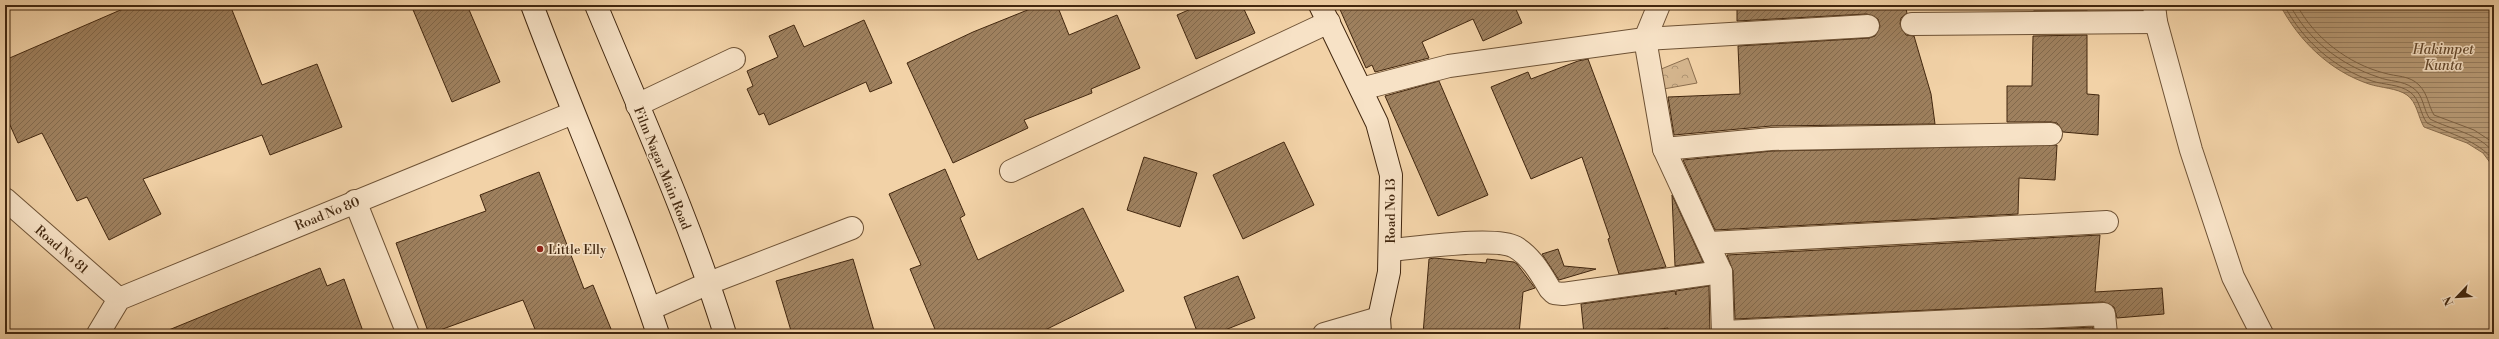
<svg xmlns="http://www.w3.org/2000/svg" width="2499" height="339" font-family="'Libre Bodoni',serif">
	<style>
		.forest { fill: url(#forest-crowns); stroke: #8b6e4e }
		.water { fill: url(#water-rules); stroke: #886b4b }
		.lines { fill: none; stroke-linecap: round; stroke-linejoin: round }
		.shore { stroke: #7c6041; stroke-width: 1 }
		.building { fill: url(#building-hatch); stroke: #42270f }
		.street-casing { stroke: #6e5235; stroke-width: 24 }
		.secondary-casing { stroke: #42270f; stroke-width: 24 }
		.street { stroke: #f7e2c6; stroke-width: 22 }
		.secondary { stroke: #f7e2c6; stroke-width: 22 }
		.poi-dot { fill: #8f2418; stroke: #f7e2c6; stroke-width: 1.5 }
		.labels { text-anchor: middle; stroke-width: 3; stroke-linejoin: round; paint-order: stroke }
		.street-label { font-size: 13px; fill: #42270f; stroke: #f7e2c6 }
		.poi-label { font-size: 13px; fill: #42270f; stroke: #f7e2c6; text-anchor: start }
		.water-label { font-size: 14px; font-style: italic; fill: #65492d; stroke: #f7e2c6 }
	</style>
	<defs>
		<pattern id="forest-crowns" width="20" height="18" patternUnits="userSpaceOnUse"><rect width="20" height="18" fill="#d4b58d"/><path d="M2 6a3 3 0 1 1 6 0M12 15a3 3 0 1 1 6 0" fill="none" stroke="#ae9372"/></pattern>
		<pattern id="water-rules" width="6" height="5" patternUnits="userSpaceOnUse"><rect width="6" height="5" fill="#b69873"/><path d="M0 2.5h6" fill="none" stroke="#967c5d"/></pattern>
		<pattern id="building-hatch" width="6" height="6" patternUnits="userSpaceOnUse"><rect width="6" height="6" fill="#9e805e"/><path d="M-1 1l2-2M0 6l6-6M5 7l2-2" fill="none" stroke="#82694c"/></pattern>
	</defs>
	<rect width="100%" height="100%" fill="#f2d2a7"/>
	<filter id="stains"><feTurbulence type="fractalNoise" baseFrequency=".005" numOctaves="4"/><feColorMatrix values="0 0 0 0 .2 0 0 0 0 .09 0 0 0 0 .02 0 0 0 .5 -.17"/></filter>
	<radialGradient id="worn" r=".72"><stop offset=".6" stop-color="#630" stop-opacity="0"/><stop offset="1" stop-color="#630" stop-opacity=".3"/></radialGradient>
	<!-- forest -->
	<path class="forest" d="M1688,58l9,25 -39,7 -4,-18z"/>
	<!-- water -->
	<path class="water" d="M2280,5h214v163l-11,-15 -16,-10 -43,-16c-6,-10 -7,-25 -17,-32 -10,-7 -26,-7 -38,-11 -39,-13 -70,-43 -89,-79z"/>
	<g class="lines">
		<!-- shore -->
		<g class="shore">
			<path d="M2284,5c19,36 50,63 88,76 12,4 27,3 38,11 10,7 10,22 17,31 24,12 50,16 67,38"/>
			<path d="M2290,5c18,35 51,60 88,72 12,5 24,3 35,11 11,7 10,22 17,31 21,11 49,14 64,34"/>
			<path d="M2297,5c17,33 52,59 87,68 13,4 25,2 35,12 9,9 9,20 15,30l40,15 20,13"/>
		</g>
	</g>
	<!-- building -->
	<g class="building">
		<path d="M132,5h98l32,80 55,-21 25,63 -72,28 -8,-20 -119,44 18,35 -52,26 -22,-43 -10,4 -35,-68 -24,10 -13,-29v-54z"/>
		<path d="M411,5h56l33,77 -48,20z"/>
		<path d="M1040,5h17l12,30 48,-20 23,53 -49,21 1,4 -68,27 4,8 -75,35 -46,-100 66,-31z"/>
		<path d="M1200,5h42l13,28 -59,26 -19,-44z"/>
		<path d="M1338,5h176l8,18 -39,18 -10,-22 -51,23 7,16 -54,14 -3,-7 -6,3z"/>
		<path d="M1737,5h168l2,8 -6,5 -1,6 6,11 8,1 17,58 4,30 -164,2 -97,9 -6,-38 72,-3 -2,-48 131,-8 6,-2 5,-10 -2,-7 -11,-5 -130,7z"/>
		<rect x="2034" y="5" width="53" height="5"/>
		<path d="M864,20l28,63 -22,9 -4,-10 -97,43 -5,-12 -5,2 -12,-26 6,-3 -6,-15 31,-14 -9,-21 25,-11 10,22z"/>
		<path d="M2087,35v59l12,1 -1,40 -35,-3 -6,-9 -6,-1h-44v-36h25l1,-50z"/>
		<path d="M1588,59l78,208 -47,7 -11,-35 2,-1 -28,-81 -51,22 -40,-92 37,-15 3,7 47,-18z"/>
		<path d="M1439,81l49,114 -50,21 -53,-120z"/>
		<path d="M1284,142l30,63 -71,34 -30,-64z"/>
		<path d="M2057,145l-2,35 -36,-2 -1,36 -303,16 -32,-70 89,-9z"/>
		<path d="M1144,157l53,16 -17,54 -53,-17z"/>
		<path d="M945,169l20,46 -5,3 18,42 105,-52 41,83 -87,43h-100l-27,-65 11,-4 -32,-71z"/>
		<path d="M539,172l45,117 9,-4 18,44 -13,5h-61l-14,-34 -94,34 -33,-91 90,-32 -6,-16z"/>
		<path d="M1672,195l31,67 -28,4z"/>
		<path d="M2100,235l-5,57 67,-4 2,26 -47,4 -3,-11 -11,-5 -368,17 -2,-48 -6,-16z"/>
		<path d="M1558,249l6,17 32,3 -37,11 -17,-26z"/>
		<path d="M1434,258l52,5 1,-4 27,3 3,2 18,24 -12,4 -4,42h-96l6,-75z"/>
		<path d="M853,259l22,75h-83l-16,-53z"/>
		<path d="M320,268l7,18 17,-7 20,55h-205z"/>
		<path d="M1238,276l17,42 -40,16h-17l-14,-37z"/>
		<path d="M1709,286l1,48h-42v-6l-43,6h-41l-3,-30 94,-13 1,4v-4z"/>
		<path d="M2093,327v7h-147z"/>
	</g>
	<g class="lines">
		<defs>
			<g id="street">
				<path d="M1659,5l-14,34 19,110 57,123 2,62"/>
				<path d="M2154,5l2,17 35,128 42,127 29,57"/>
				<path d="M1912,24l244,-2"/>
				<path d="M1361,89l88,-23 196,-27 223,-13"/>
				<path d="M637,105l97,-46"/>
				<path d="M1664,149l107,-10 280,-5"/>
				<path d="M1011,171l318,-149"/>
				<path d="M5,199l114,100"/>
				<path d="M355,201l53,133"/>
				<path d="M1709,243l398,-21"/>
				<path d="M1390,250c26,-2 105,-14 125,-3 16,9 26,27 35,42l4,4 9,1 158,-22"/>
				<path d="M650,309l59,-26 143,-55"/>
				<path d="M1723,332l381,-18 2,20"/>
				<path d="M98,334l21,-35 454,-186"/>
				<path d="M1324,334l55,-16"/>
			</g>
			<g id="secondary">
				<path d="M532,5c41,110 89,218 126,329"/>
				<path d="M596,5c45,109 94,216 129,329"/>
				<path d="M1320,5l57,118 14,52 -2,97 -10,46 1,16"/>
			</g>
		</defs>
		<!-- street casing -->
		<use href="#street" class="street-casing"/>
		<!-- secondary casing -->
		<use href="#secondary" class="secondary-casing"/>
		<!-- street -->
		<use href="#street" class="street"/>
		<!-- secondary -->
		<use href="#secondary" class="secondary"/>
	</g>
	<!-- markers -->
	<circle class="poi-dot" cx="540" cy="249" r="4"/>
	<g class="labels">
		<!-- street labels -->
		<g class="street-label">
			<text transform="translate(663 168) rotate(68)" y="5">Film Nagar Main Road</text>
			<text transform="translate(1390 211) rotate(-90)" y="5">Road No 13</text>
			<text transform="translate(327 213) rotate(-22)" y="5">Road No 80</text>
			<text transform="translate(62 249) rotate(41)" y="5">Road No 81</text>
		</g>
		<!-- poi labels -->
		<g class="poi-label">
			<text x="548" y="254">Little Elly</text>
		</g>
		<!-- water labels -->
		<g class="water-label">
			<text x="2443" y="54">Hakimpet<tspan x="2443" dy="16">Kunta</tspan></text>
		</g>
	</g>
	<!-- margin -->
	<rect width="2499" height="339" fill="none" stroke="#f2d2a7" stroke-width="20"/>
	<rect x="6" y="6" width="2487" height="327" fill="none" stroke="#42270f" stroke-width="2"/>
	<rect x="10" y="10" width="2479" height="319" fill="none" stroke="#42270f"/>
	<!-- north arrow -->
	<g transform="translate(2457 297) rotate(245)" stroke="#f7e2c6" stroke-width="3" paint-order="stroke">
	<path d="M0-3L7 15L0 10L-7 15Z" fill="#42270f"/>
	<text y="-6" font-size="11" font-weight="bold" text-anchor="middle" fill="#42270f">N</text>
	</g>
	<rect width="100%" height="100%" filter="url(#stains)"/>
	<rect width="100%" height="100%" fill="url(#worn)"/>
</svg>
